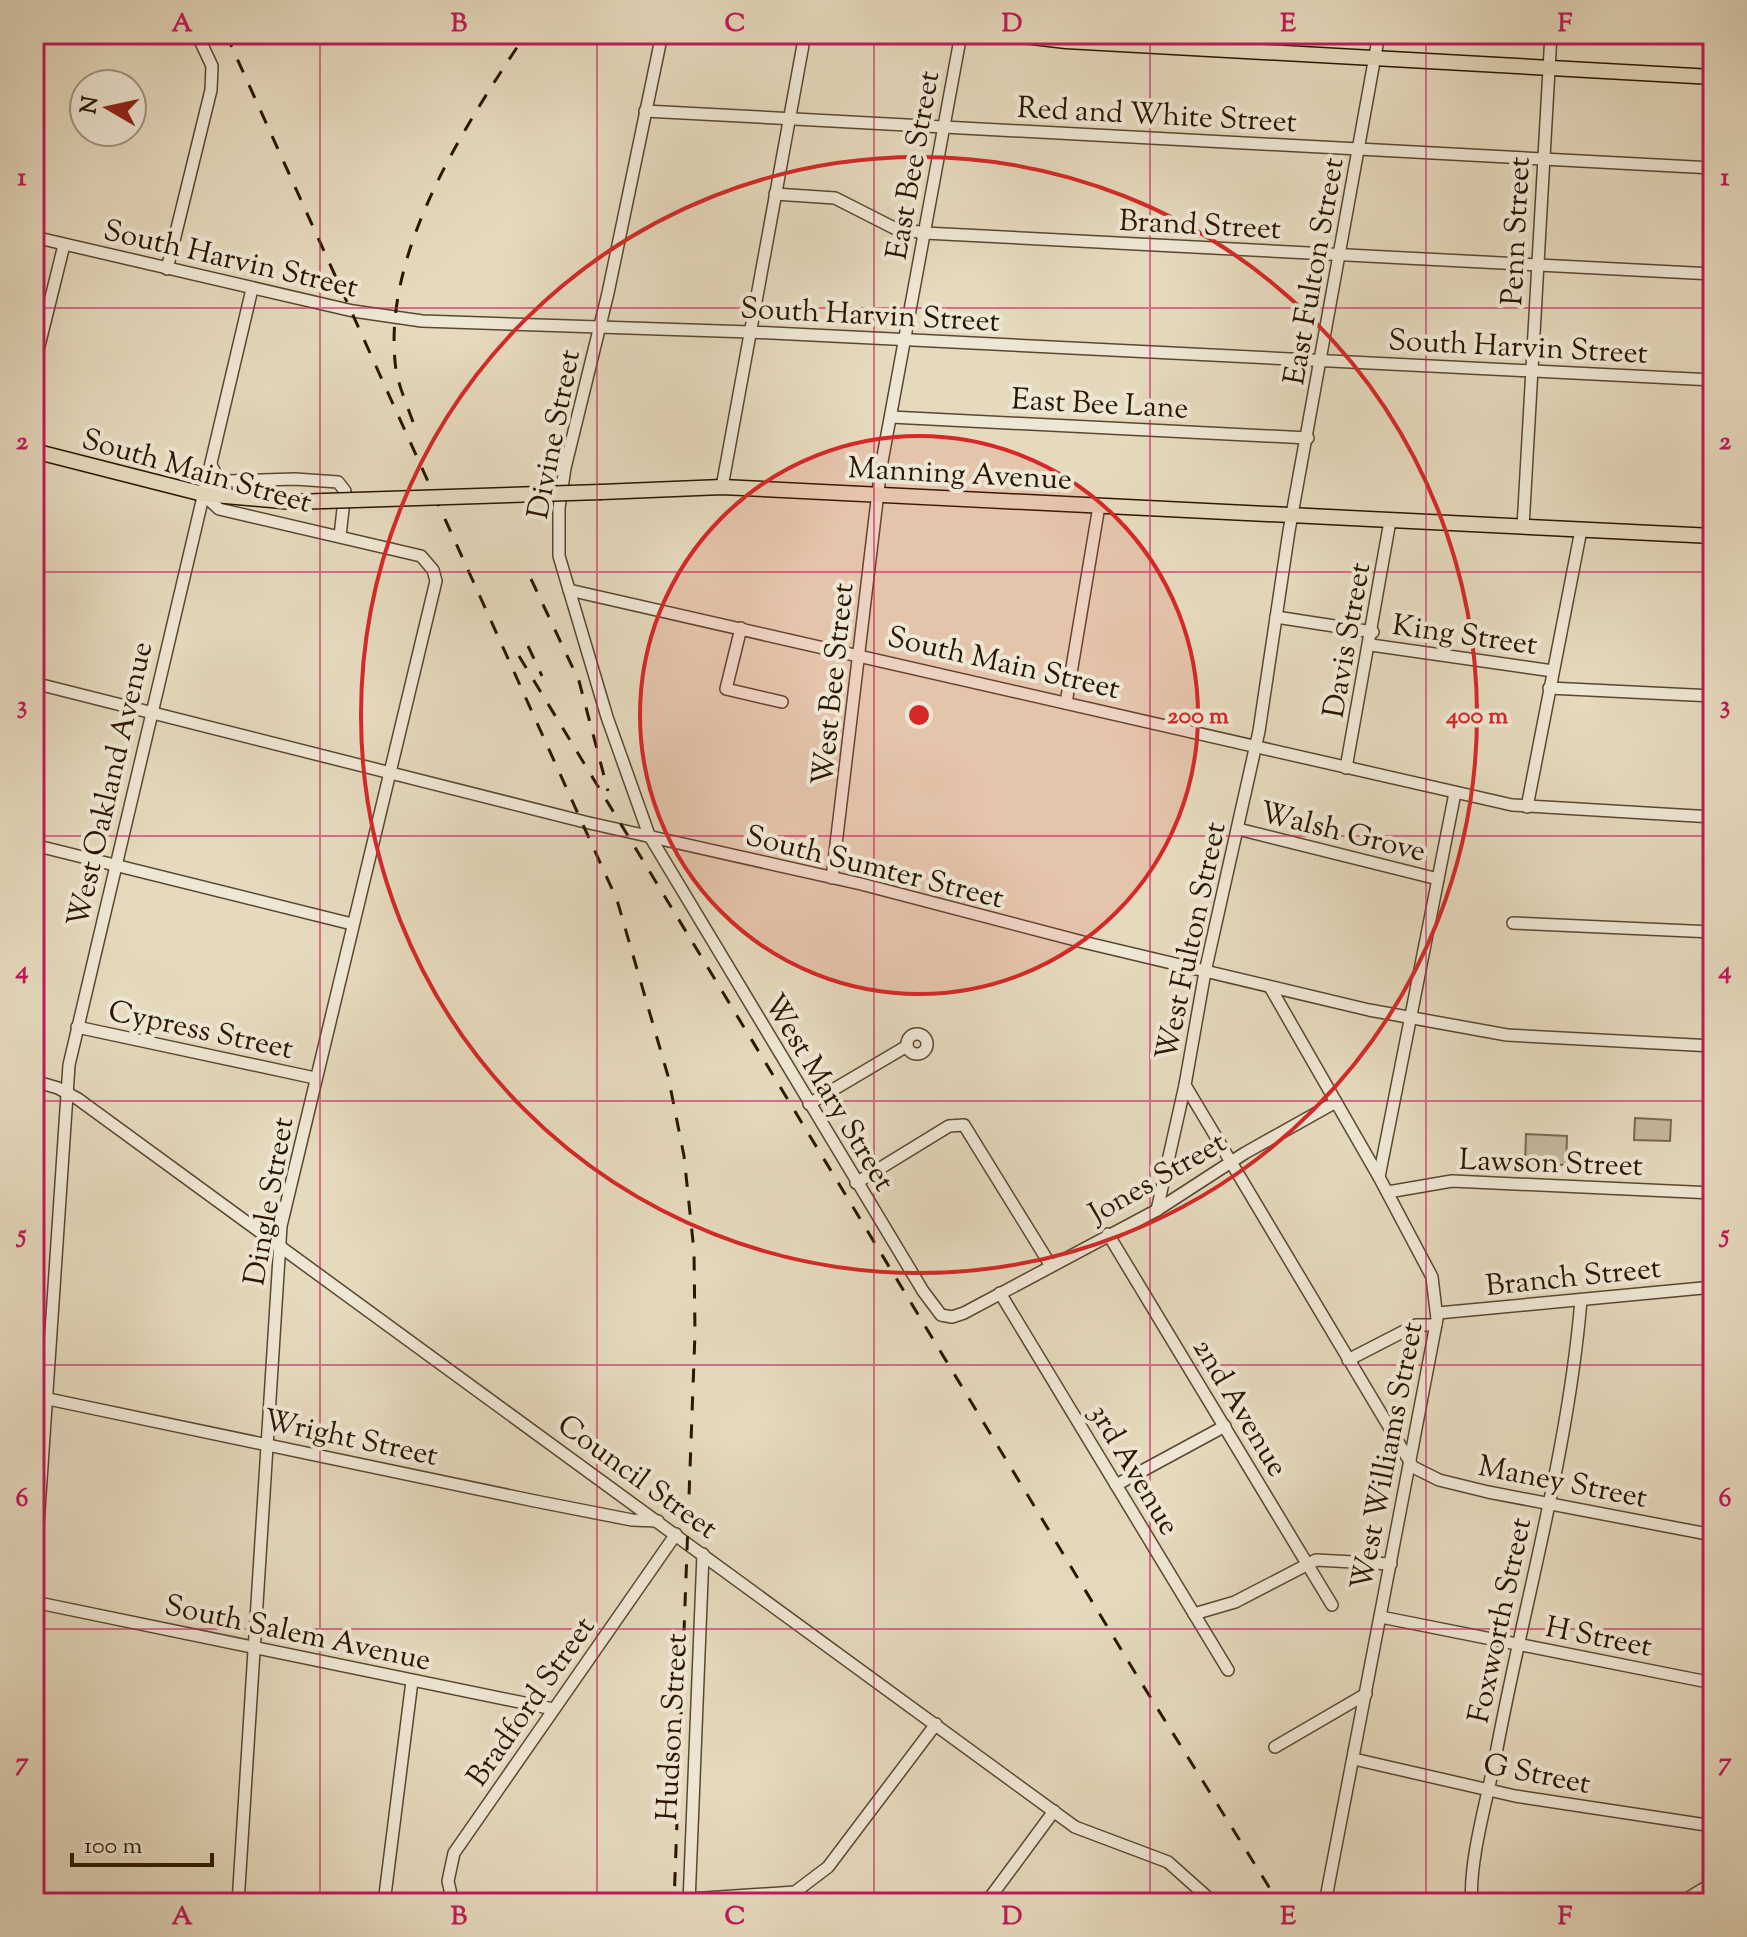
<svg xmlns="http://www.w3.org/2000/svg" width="1747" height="1937" font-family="'Sorts Mill Goudy',serif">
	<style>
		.pitch { fill: #c6b99e; stroke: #78684f; stroke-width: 2 }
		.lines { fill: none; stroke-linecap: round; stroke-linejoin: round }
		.minor-casing { stroke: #594730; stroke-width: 14 }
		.major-casing { stroke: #2a1600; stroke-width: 17 }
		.minor { stroke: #efe7d5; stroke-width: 11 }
		.major { stroke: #e6dabe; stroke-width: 14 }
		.rail { stroke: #2a1600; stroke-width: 3; stroke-dasharray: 14 14; stroke-linecap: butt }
		.major-bridge-casing { stroke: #2a1600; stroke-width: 17; stroke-linecap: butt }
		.major-bridge { stroke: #e6dabe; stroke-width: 14 }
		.grid { fill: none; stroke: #c2185b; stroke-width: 2; stroke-opacity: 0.55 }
		.ring { fill: none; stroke: #d62828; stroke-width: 4 }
		.labels { text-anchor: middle; stroke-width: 8; stroke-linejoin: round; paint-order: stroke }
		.street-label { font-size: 30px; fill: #2a1600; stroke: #efe7d5 }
		.centre { fill: #d62828; stroke: #efe7d5; stroke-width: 4 }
		.ring-label { font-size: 24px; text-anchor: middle; font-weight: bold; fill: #d62828; stroke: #efe7d5; stroke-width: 8; stroke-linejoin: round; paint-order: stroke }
		.neatline { fill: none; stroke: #c2185b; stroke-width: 3 }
		.grid-label { font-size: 26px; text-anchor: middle; font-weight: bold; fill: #c2185b }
	</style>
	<rect width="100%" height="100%" fill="#e6dabe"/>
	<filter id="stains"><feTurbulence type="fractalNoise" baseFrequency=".0025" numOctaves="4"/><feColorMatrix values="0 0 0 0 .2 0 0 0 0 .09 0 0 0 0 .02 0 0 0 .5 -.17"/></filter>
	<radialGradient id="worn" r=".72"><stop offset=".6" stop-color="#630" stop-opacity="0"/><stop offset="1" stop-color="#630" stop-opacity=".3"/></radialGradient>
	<!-- pitch -->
	<g class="pitch">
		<path d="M1635,1118l36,2 -1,21 -36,-1z"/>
		<path d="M1526,1134l41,2 -1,29 -41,-2z"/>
	</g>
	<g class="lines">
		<defs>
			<g id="minor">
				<path d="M662,34l-54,259 -43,175 -6,40v48l48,161 42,118 274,456 18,24 11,2 12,-4 193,-103 88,-57 91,-51"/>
				<path d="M1379,34l-90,497 -30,200 -54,241 -20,113 228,382 26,13 49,12 225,43"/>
				<path d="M645,111l1068,57"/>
				<path d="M775,194l60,4 59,30 31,5 788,41"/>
				<path d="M34,237l319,74 69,10 328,11 963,48"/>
				<path d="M167,269l44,-179 1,-24 -15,-32"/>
				<path d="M34,366l30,-121"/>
				<path d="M891,417l417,21"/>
				<path d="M211,465l6,11 10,5 68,-2 43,3 7,9 -5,45"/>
				<path d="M722,487l83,-453"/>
				<path d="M203,494l16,15 202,47 12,14 3,11 -155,645 -43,677"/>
				<path d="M1523,527l28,-493"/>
				<path d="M569,590l943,215 201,12"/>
				<path d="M1276,617l97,15"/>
				<path d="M741,628l-15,61 56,13"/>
				<path d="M1371,645l182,26"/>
				<path d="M34,683l551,139 276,62 222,58 286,68 138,25 206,11"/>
				<path d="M1549,688l164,8"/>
				<path d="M1066,703l33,-197"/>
				<path d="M1346,768l44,-247"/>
				<path d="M1527,807l54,-277"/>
				<path d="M1238,829l200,50"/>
				<path d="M34,845l318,79"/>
				<path d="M832,878l49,-411 80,-433"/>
				<path d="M1513,923l200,9"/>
				<path d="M1270,987l109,190"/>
				<path d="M77,1027l238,51"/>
				<circle cx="917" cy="1044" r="10"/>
				<path d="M34,1081l24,7 20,11 997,728 93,35 46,41"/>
				<path d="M809,1104l98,-58"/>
				<path d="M856,1183l93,-57 15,-1 87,141"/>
				<path d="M1388,1192l64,-11 261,12"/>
				<path d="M1157,1210l28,-125"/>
				<path d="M1108,1234l224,371"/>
				<path d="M1000,1293l228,377"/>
				<path d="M1438,1313l275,-26"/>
				<path d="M1348,1360l68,-35h20"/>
				<path d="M34,1396l501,105 97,19 26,1"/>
				<path d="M1116,1485l109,-59"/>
				<path d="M34,1584l35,-519 183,-776"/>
				<path d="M34,1602l519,107"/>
				<path d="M1194,1614l41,-12 81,-42 75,4"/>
				<path d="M1381,1617l332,66"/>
				<path d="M1275,1747l91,-53"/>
				<path d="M1354,1759l161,37 198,30"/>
				<path d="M795,1892l18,11"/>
				<path d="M689,1899l106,-7 33,-25 108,-143"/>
				<path d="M384,1903l28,-222"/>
				<path d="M453,1903l-5,-22 6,-28 222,-319"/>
				<path d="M689,1903l14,-349"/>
				<path d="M986,1903l68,-92"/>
				<path d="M1325,1903l112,-584 -5,-42 -53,-100 76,-384"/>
				<path d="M1472,1903c-4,-38 15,-104 23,-144 28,-153 73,-304 86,-459"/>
				<path d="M1680,1903l33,-20"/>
			</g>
			<g id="major">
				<path d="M1005,34l61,7 647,36"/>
				<path d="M34,451l169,43 90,8"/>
				<path d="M601,492l121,-5 991,49"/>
			</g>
		</defs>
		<!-- minor casing -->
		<use href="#minor" class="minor-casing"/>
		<!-- major casing -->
		<use href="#major" class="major-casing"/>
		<!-- minor -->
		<use href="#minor" class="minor"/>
		<!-- major -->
		<use href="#major" class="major"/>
		<!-- rail -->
		<g class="rail">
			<path d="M226,34l391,866 51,176 16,80 10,95 1,82 -21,570"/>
			<path d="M413,422c-6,-17 -14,-35 -17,-52 -16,-115 69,-245 130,-336"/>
			<path d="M531,579l48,102 29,110"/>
			<path d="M528,646l14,30"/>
			<path d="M519,656l620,1023 140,224"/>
		</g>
		<defs>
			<path id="major-bridge" d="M293,502l308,-10"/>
		</defs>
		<!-- major-bridge casing -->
		<use href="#major-bridge" class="major-bridge-casing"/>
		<!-- major-bridge -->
		<use href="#major-bridge" class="major-bridge"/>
	</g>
	<!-- grid -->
	<path class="grid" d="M320,34v1869M597,34v1869M874,34v1869M1150,34v1869M1426,34v1869M34,308h1679M34,572h1679M34,836h1679M34,1101h1679M34,1365h1679M34,1629h1679"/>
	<!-- distance rings -->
	<circle cx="919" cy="715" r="279" fill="#d62828" fill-opacity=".12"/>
	<g class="ring">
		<circle cx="919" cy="715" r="279"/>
		<circle cx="919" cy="715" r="558"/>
	</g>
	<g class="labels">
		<!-- street labels -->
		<g class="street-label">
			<text transform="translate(1157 114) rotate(3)" y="10">Red and White Street</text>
			<text transform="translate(912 165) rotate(-80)" y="10">East Bee Street</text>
			<text transform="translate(1200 224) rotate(3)" y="10">Brand Street</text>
			<text transform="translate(1515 231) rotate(-87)" y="10">Penn Street</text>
			<text transform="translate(231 258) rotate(13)" y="10">South Harvin Street</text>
			<text transform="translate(1313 271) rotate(-80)" y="10">East Fulton Street</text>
			<text transform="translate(870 314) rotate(3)" y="10">South Harvin Street</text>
			<text transform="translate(1518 346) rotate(3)" y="10">South Harvin Street</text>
			<text transform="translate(1100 403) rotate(3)" y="10">East Bee Lane</text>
			<text transform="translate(553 434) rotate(-79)" y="10">Divine Street</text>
			<text transform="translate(197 470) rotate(16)" y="10">South Main Street</text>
			<text transform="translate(960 473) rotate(3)" y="10">Manning Avenue</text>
			<text transform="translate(1465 634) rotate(8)" y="10">King Street</text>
			<text transform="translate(1346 640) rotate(-80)" y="10">Davis Street</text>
			<text transform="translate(1004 662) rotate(13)" y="10">South Main Street</text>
			<text transform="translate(832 684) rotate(-84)" y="10">West Bee Street</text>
			<text transform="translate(109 784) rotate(-77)" y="10">West Oakland Avenue</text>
			<text transform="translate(1343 831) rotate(14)" y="10">Walsh Grove</text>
			<text transform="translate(875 866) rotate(14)" y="10">South Sumter Street</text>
			<text transform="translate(1190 941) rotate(-78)" y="10">West Fulton Street</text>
			<text transform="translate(201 1029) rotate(12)" y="10">Cypress Street</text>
			<text transform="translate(830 1092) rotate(59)" y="10">West Mary Street</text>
			<text transform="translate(1551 1162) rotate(2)" y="10">Lawson Street</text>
			<text transform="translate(1157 1177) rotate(-30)" y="10">Jones Street</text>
			<text transform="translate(268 1201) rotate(-80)" y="10">Dingle Street</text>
			<text transform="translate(1573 1276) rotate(-6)" y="10">Branch Street</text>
			<text transform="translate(1241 1407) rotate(59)" y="10">2nd Avenue</text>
			<text transform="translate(351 1437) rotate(12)" y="10">Wright Street</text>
			<text transform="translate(1386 1456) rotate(-79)" y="10">West Williams Street</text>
			<text transform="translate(1135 1469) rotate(59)" y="10">3rd Avenue</text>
			<text transform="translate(638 1476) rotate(36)" y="10">Council Street</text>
			<text transform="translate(1563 1481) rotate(11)" y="10">Maney Street</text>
			<text transform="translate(1499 1620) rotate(-78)" y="10">Foxworth Street</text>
			<text transform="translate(298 1632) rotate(12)" y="10">South Salem Avenue</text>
			<text transform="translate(1599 1636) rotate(11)" y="10">H Street</text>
			<text transform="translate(530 1701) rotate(-55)" y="10">Bradford Street</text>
			<text transform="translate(671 1727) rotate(-87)" y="10">Hudson Street</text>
			<text transform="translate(1537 1773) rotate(11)" y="10">G Street</text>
		</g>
	</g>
	<circle cx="919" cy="715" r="12" class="centre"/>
	<g class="ring-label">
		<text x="1198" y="723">200 m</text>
		<text x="1477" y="723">400 m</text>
	</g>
	<!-- margin -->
	<rect width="1747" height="1937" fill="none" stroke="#e6dabe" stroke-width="88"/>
	<!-- north arrow -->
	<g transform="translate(108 108) rotate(279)"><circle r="38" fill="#efe7d5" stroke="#a09380" stroke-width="2"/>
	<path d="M0-6L14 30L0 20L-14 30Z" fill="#8f2418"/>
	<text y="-12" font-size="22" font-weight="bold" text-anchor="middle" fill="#2a1600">N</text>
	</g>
	<!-- scale -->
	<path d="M72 1853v12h140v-12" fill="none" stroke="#2a1600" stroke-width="4"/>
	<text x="84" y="1853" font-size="24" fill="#2a1600" stroke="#efe7d5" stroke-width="6" paint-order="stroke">100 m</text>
	<rect x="44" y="44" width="1659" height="1849" class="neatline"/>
	<g class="grid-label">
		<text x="182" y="31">A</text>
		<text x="459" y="31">B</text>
		<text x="735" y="31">C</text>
		<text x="1012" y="31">D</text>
		<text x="1288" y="31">E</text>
		<text x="1565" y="31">F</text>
		<text x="22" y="185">1</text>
		<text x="1725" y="185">1</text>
		<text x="22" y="449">2</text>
		<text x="1725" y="449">2</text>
		<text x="22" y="713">3</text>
		<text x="1725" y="713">3</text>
		<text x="22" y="978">4</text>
		<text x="1725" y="978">4</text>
		<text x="22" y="1242">5</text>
		<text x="1725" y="1242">5</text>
		<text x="22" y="1506">6</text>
		<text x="1725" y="1506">6</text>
		<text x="22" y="1770">7</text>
		<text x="1725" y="1770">7</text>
		<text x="182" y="1924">A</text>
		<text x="459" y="1924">B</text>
		<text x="735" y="1924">C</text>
		<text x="1012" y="1924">D</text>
		<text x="1288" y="1924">E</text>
		<text x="1565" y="1924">F</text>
	</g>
	<rect width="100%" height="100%" filter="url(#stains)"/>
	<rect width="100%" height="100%" fill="url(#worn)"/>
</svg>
